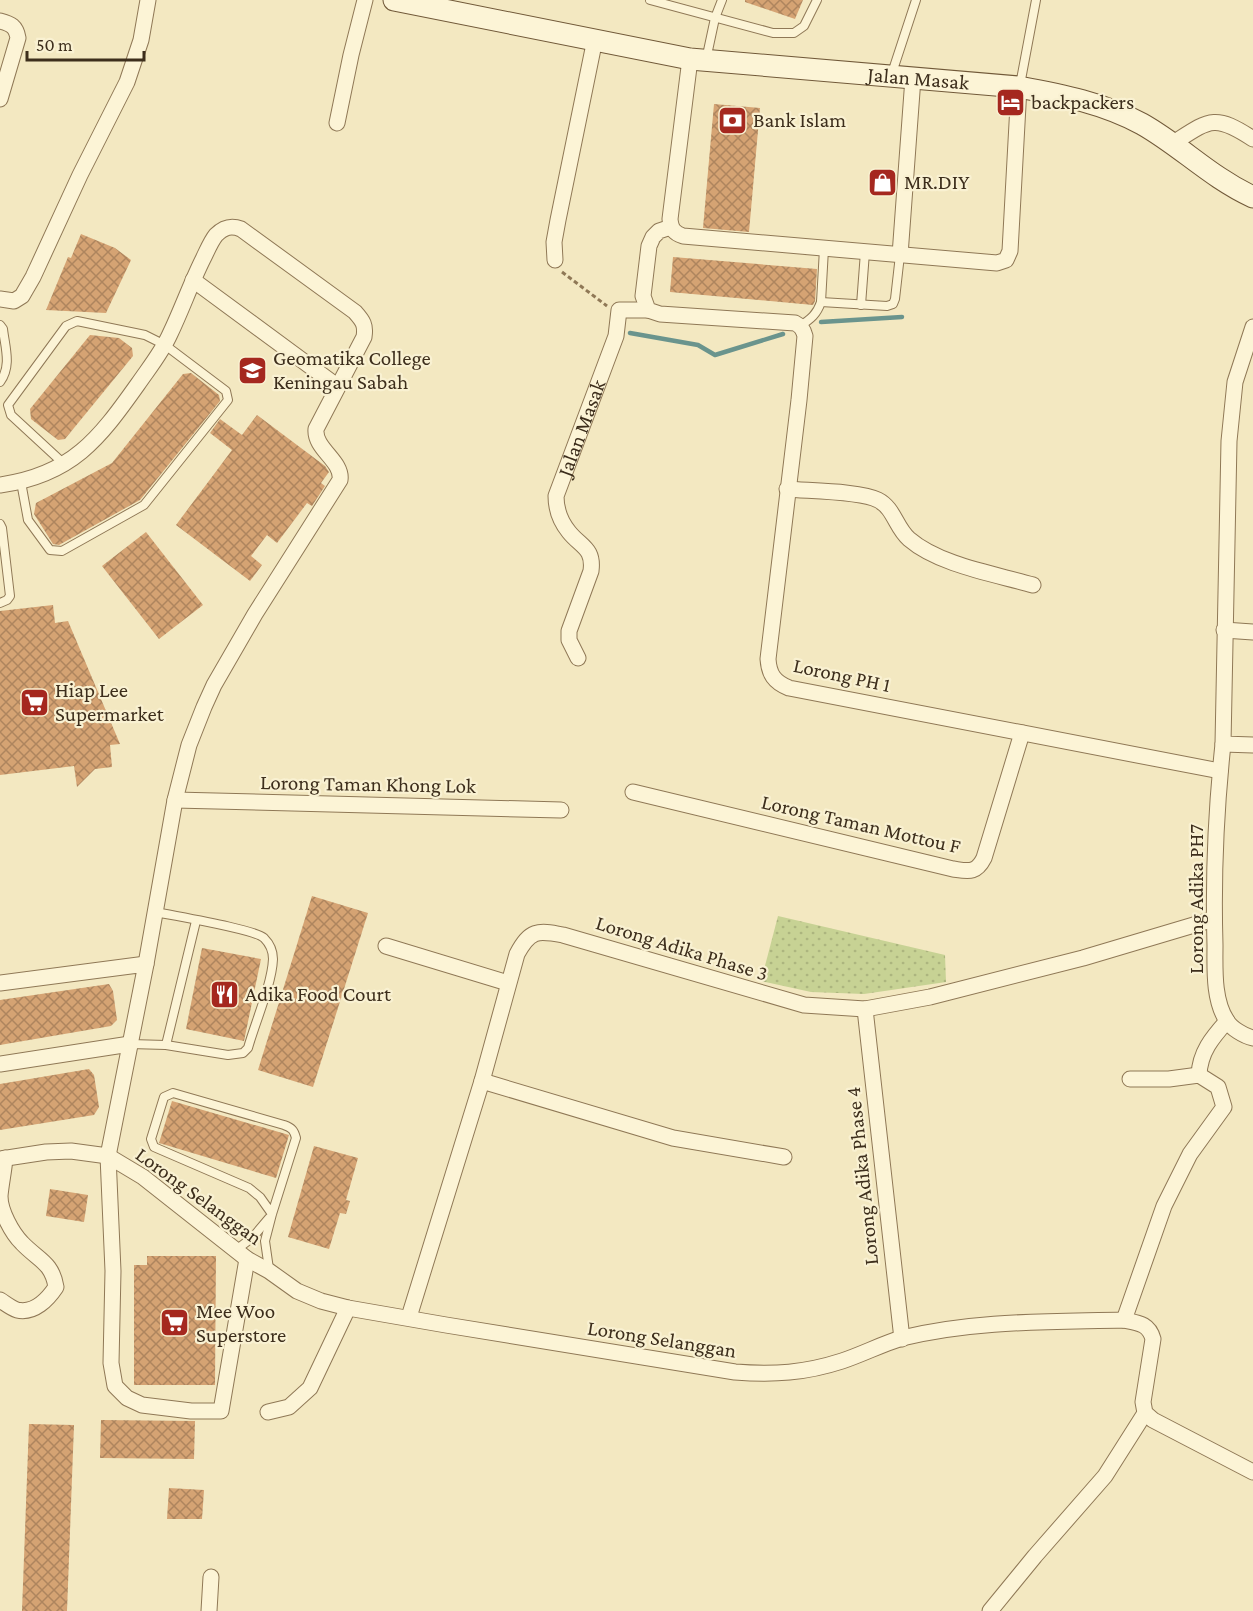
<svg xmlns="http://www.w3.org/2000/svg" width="1253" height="1611" font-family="'Crimson Pro',serif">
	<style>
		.park { fill: url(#park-dots) }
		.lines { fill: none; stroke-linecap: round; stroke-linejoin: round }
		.stream { stroke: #6a948d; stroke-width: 4.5 }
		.building { fill: url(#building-cross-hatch) }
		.lane-casing { stroke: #8f7856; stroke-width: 10 }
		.street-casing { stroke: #8f7856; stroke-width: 17 }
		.secondary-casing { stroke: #715939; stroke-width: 23 }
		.path { stroke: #8f7856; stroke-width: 3; stroke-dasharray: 4.5 3; stroke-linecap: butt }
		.lane { stroke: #fcf4d6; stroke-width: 8 }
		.street { stroke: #fcf4d6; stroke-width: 15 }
		.secondary { stroke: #fcf4d6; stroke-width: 21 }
		.labels { text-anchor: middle; stroke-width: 4.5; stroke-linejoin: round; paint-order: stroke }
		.street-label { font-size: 21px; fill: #3d2e1c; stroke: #f9f1d2 }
		.poi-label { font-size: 21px; fill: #3d2e1c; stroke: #f9f1d2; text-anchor: start }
	</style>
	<defs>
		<pattern id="park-dots" width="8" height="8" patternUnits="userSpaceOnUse" patternTransform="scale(1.5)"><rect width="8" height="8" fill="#c7d294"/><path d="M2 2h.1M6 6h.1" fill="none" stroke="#acb57f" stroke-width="1.8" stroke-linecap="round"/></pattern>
		<pattern id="building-cross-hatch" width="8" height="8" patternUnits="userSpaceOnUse" patternTransform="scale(1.5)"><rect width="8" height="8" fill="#d5a373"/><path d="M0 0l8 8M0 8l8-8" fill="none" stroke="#ae855e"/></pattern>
	</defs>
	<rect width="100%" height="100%" fill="#f3e8c1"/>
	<!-- park -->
	<path class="park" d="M778,916l167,39 1,27 -82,12 -53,-2 -50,-11z"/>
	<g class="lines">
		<!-- stream -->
		<g class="stream">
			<path d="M821,322l81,-5"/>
			<path d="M630,333l68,12 17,10 68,-21"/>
		</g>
	</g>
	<!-- building -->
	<g class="building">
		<path d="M745,0h58l-8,19 -50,-17z"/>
		<path d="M714,104l46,4 -11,124 -46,-4z"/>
		<path d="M81,234l34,14 16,12 -25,53 -60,-3 22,-53 3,1z"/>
		<path d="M673,257l144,12 -2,32 -2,4 -143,-13z"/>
		<path d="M90,335l29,3 13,10 1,8 -68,83 -7,1 -27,-21 -1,-10z"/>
		<path d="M191,373l28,22 1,6 -80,99 -81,45 -6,-1 -19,-30 2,-11 76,-40 71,-89z"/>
		<path d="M257,415l68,51 4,6 -8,11 4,3 -13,20 -5,-3 -30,40 -10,-8 -16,21 11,9 -12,16 -74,-56 56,-75 -22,-17 10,-14 22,16z"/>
		<path d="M146,532l57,73 -44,34 -57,-73z"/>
		<path d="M53,605l2,18 13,-2 52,123 -10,1 2,22 -17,2 -18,18 -3,-21 -74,9v-164z"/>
		<path d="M312,896l56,17 -55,174 -55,-17z"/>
		<path d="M202,948l59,11 -17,82 -58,-12z"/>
		<path d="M109,984l4,7 4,29 -6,6 -111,19v-45z"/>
		<path d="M89,1069l5,6 5,32 -5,8 -94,15v-46z"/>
		<path d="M172,1101l117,34 -13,43 -117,-35z"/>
		<path d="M314,1146l44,12 -12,42 4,1 -4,13 -6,-1 -11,36 -41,-12z"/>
		<path d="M50,1189l38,6 -4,27 -38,-6z"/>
		<path d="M147,1256h69l-1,129h-81v-120h13z"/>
		<path d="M101,1420l94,1 -1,38 -94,-1z"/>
		<path d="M29,1424l45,1 -7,186h-45z"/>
		<path d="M169,1488l35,2 -2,29h-35z"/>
	</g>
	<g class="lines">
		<defs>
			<g id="lane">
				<path d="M650,0l123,33h21l10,-7 13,-26"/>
				<path d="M706,60l9,-42 7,-18"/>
				<path d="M892,73l24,-73"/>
				<path d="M1020,85l16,-85"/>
				<path d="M821,302l66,4 6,-2 2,-5 5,-44"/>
				<path d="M861,305l4,-53"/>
				<path d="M0,325l3,4c2,18 9,37 -3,53"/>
				<path d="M800,326c11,-7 17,-12 21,-24l3,-53"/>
				<path d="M21,482l7,38 22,30 12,1 82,-46 84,-105 -2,-9 -61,-46 -20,-10 -68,-14 -11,5 -58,79 3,10 52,48"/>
				<path d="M0,524l2,4 8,68 -3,4 -7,3"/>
				<path d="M130,1044l36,1 62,10 15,-2 5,-5c7,-25 24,-64 25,-89 0,-8 -4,-16 -9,-21 -10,-9 -90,-22 -108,-26"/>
				<path d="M166,1045l30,-124"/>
				<path d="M236,1250l17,-13 16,-19"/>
				<path d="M269,1269l-4,-28 7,-27 24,-76c-2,-8 -4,-10 -12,-13l-111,-32 -9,4 -13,42 3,8 95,41 11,9 12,17"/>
			</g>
			<g id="street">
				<path d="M0,21c11,3 16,5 18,17l-18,61"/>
				<path d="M690,59l-20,160c1,10 4,14 13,17l314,27 9,-3 4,-9 9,-164"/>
				<path d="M337,123l14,-68 14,-55"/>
				<path d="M1172,144c37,-24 42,-31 81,-5"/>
				<path d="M671,227l-12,4 -6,6 -4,9 -6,50 5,14 12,4 135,9c6,3 8,6 10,13l-6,64 -31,259c1,15 6,23 21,29l431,83"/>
				<path d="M900,255l13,-177"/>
				<path d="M555,260l-1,-18 4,-22 37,-181"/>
				<path d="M193,280l144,106"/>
				<path d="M0,299l14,2 8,-5 11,-19 47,-102 47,-93 14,-42 7,-40"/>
				<path d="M1253,327l-18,55 -6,59 -6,303 30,1"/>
				<path d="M0,485c72,-10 99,-46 138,-101 11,-16 24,-32 32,-50 12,-25 21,-51 33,-75 4,-8 8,-18 13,-24 8,-8 15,-10 25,-6l114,83c8,9 11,13 9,25l-48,92c-2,20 27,32 24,51l-85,134 -41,71 -10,22 -15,38 -14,55 -29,164"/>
				<path d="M787,489c21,2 74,2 91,11 16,8 18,28 31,39 30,26 86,35 124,46"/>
				<path d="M1224,630l29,2"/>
				<path id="s1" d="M578,658l-9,-18v-9l22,-60c3,-23 -10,-24 -22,-39 -9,-11 -13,-22 -13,-36l60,-160 3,-26h29"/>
				<path d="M1223,744c-7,66 -10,134 -8,201 0,23 -2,55 12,76 4,7 17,15 26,17"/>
				<path d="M633,792l320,77c15,2 23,5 31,-11l38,-125"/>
				<path d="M175,800l386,10"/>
				<path d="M386,946l122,37"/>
				<path d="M0,983l146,-19 -38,192 5,115 -2,92 4,23 12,12 15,7 49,6h30l26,-152"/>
				<path d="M865,1009l37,330"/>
				<path d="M0,1064l130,-20"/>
				<path d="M1199,1075c1,-23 13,-37 28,-54"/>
				<path d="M482,1081l191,57 111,19"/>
				<path d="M0,1159l46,-7 25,-1 37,5 35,21 104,82 22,12 28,20 24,10 27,7 98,17 289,47c39,3 70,1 107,-11 21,-7 40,-17 60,-23 73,-18 148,-16 222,-18 15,3 25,4 29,19l-10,63 2,11 8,7 100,52"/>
				<path d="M0,1300c5,3 11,8 17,10 17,4 31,-11 39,-23 -4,-25 -18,-27 -34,-44 -10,-10 -22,-32 -22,-47 1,-12 4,-25 5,-38"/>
				<path d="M409,1317l73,-236 35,-127c13,-24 20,-24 46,-19l241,70 61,4 65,-12 153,-39 131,-39"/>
				<path d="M1124,1320l40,-114 26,-52 34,-47 -6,-20 -19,-12 -30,4h-39"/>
				<path d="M268,1412l21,-5 21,-19 38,-80"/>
				<path d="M209,1611l2,-34"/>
				<path d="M990,1611l45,-55 70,-80 40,-63"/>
			</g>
			<g id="secondary">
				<path id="s2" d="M394,0l296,59 329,28c43,8 84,16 123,37 39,22 68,53 111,73"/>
			</g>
		</defs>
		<!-- lane casing -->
		<use href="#lane" class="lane-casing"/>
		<!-- street casing -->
		<use href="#street" class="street-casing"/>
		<!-- secondary casing -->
		<use href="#secondary" class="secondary-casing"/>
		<!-- path -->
		<path class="path" d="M562,272l45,34"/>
		<!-- lane -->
		<use href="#lane" class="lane"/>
		<!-- street -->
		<use href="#street" class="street"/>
		<!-- secondary -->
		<use href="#secondary" class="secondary"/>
	</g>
	<!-- icons -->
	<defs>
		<symbol id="hotel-square" viewBox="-11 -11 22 22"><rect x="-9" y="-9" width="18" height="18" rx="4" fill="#a5281f" stroke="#f9f1d2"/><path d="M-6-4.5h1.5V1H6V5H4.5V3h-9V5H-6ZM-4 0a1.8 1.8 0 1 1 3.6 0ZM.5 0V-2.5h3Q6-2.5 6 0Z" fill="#fff"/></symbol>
		<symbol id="bank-square" viewBox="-11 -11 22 22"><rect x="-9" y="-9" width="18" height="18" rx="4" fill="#a5281f" stroke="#f9f1d2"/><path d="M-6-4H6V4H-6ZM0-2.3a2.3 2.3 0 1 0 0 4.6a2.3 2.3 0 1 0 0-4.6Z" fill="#fff"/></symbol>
		<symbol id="shop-square" viewBox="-11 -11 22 22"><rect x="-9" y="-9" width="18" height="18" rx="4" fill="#a5281f" stroke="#f9f1d2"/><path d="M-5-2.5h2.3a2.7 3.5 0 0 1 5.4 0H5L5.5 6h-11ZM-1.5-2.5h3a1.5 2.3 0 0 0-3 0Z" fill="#fff"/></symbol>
		<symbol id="university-square" viewBox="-11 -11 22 22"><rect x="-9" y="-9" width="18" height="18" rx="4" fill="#a5281f" stroke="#f9f1d2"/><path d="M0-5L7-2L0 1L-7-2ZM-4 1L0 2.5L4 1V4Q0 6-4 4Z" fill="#fff"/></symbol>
		<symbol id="supermarket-square" viewBox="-11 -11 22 22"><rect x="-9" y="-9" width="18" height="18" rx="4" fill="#a5281f" stroke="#f9f1d2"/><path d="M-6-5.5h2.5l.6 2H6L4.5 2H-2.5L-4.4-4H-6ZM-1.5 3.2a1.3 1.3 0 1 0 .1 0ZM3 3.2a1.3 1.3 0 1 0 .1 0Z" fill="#fff"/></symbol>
		<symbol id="restaurant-square" viewBox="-11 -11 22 22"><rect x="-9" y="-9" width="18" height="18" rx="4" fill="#a5281f" stroke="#f9f1d2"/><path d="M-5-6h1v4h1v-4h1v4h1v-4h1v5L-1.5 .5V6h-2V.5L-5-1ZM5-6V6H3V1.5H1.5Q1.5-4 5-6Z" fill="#fff"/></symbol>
	</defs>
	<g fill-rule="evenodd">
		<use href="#hotel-square" x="994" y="86" width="33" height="33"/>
		<use href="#bank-square" x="716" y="104" width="33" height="33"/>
		<use href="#shop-square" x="866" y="166" width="33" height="33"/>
		<use href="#university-square" x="236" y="354" width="33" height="33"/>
		<use href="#supermarket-square" x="18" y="686" width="33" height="33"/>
		<use href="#restaurant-square" x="208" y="978" width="33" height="33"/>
		<use href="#supermarket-square" x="158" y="1306" width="33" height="33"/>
	</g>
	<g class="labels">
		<!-- street labels -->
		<g class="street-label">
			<text dy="7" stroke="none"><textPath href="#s2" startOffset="531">Jalan Masak</textPath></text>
			<text dy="7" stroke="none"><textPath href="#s1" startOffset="252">Jalan Masak</textPath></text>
			<text transform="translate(842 675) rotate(12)" y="7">Lorong PH 1</text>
			<text transform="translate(368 784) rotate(1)" y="7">Lorong Taman Khong Lok</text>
			<text transform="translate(861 824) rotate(13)" y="7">Lorong Taman Mottou F</text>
			<text transform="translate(1196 899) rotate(-90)" y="7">Lorong Adika PH7</text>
			<text transform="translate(682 948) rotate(17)" y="7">Lorong Adika Phase 3</text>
			<text transform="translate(862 1176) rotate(-96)" y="7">Lorong Adika Phase 4</text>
			<text transform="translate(199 1196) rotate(36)" y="7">Lorong Selanggan</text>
			<text transform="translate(662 1339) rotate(9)" y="7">Lorong Selanggan</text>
		</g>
		<!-- poi labels -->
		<g class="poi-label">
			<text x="1031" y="109">backpackers</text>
			<text x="753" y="127">Bank Islam</text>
			<text x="904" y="189">MR.DIY</text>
			<text x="273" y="365">Geomatika College<tspan x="273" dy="24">Keningau Sabah</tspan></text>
			<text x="55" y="697">Hiap Lee<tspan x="55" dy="24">Supermarket</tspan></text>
			<text x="245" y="1001">Adika Food Court</text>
			<text x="196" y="1318">Mee Woo<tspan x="196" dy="24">Superstore</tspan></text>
		</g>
	</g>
	<!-- scale -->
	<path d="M27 51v9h117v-9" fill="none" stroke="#3d2e1c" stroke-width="3"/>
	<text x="36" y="51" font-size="18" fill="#3d2e1c" stroke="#f9f1d2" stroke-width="4.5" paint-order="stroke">50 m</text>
</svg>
